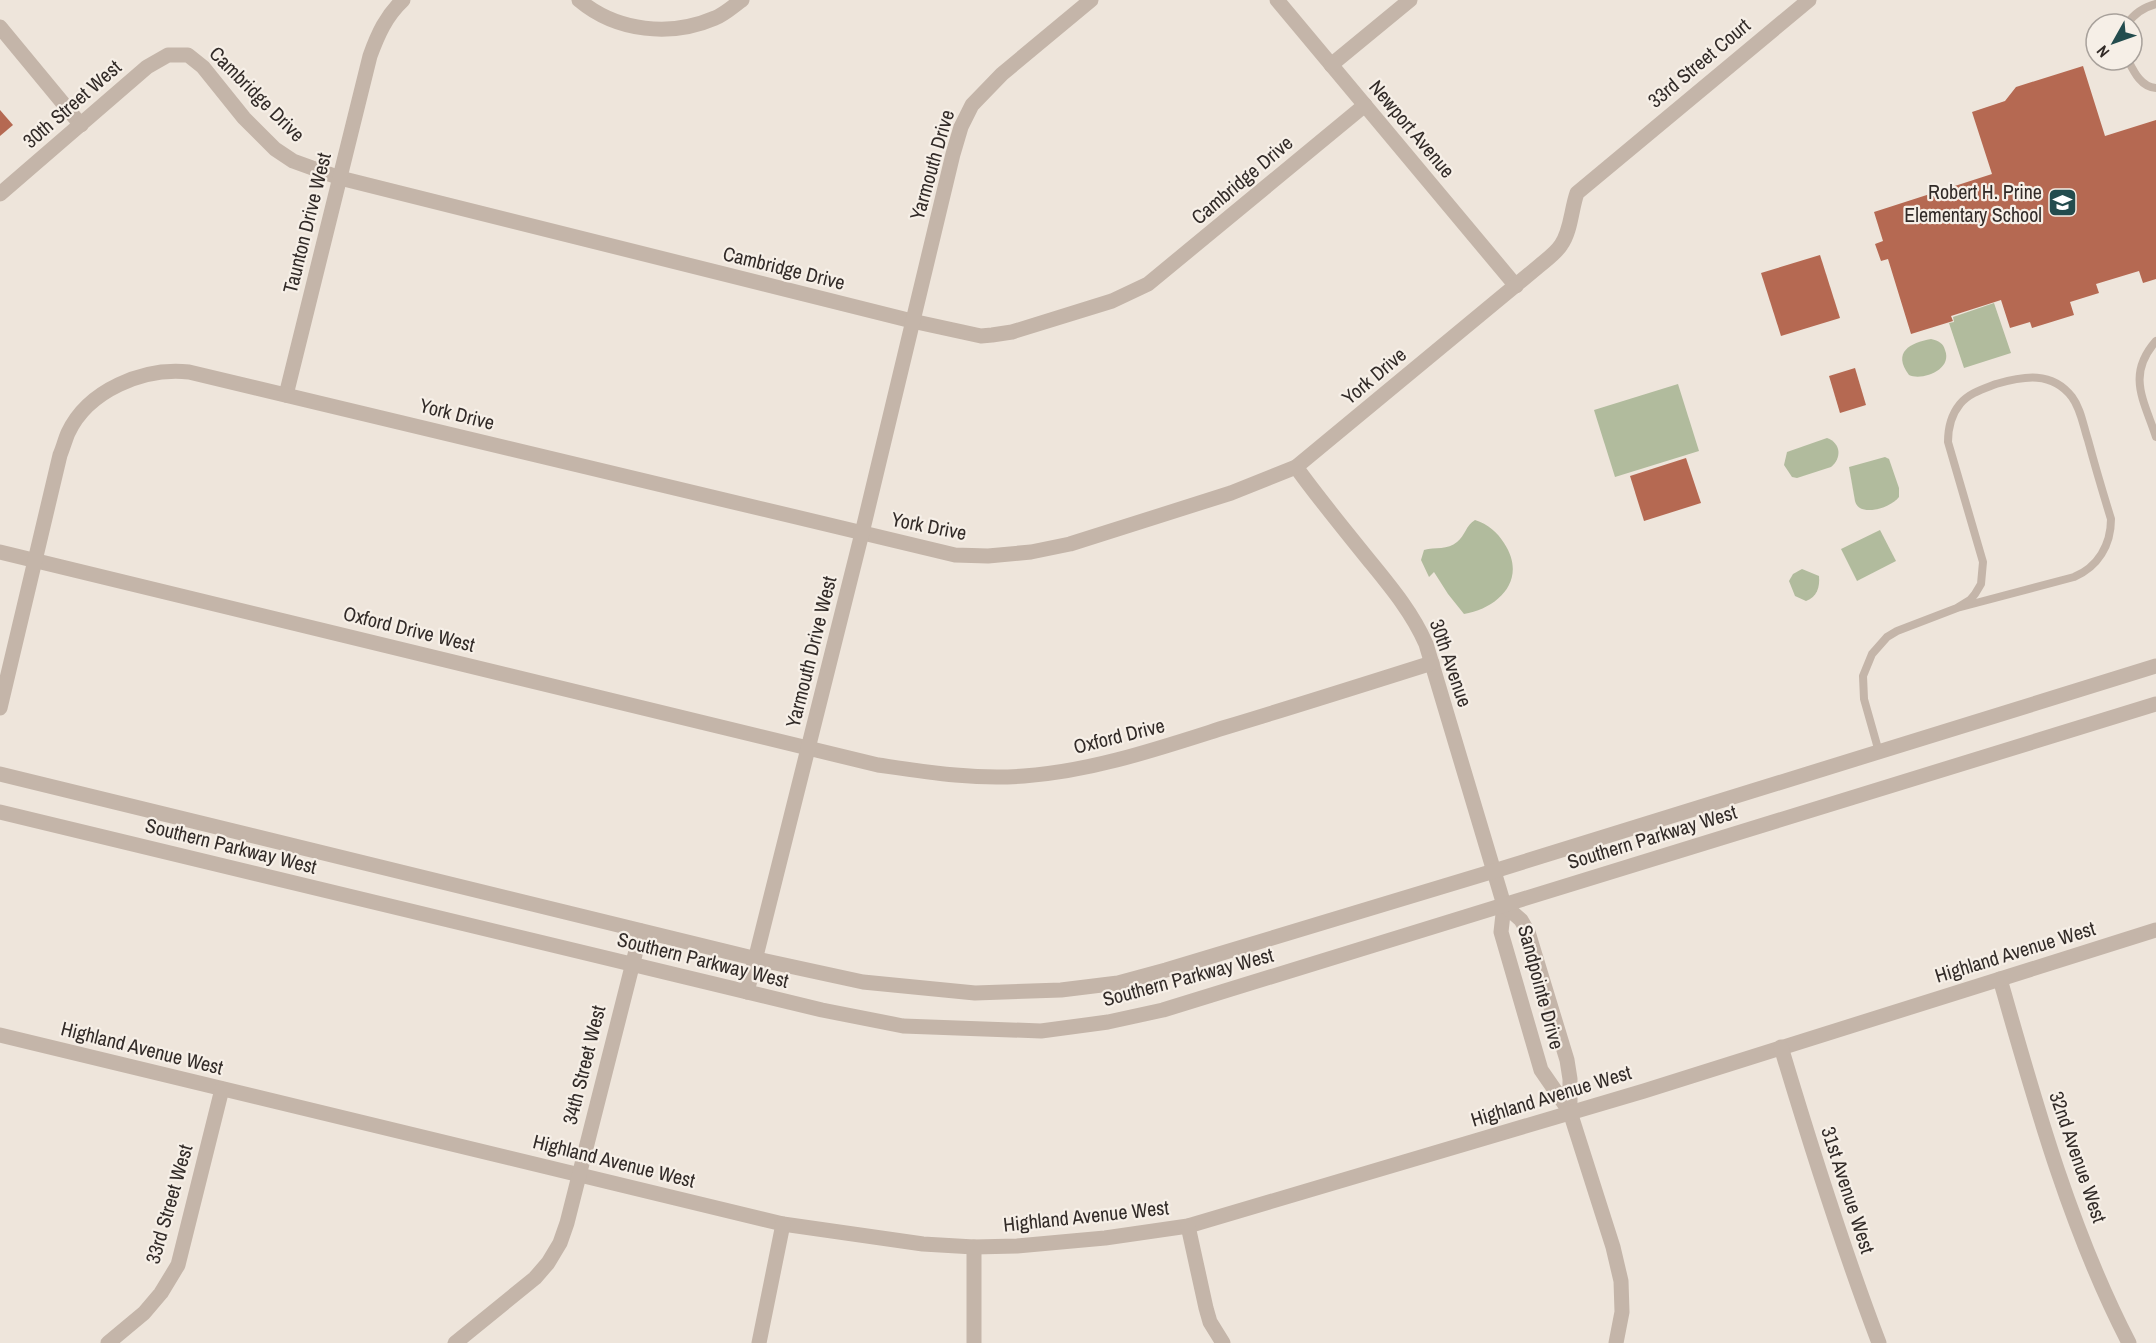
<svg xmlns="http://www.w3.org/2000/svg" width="2156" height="1343" font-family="'Archivo Narrow',sans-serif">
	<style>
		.green { fill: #b1bb9d }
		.building { fill: #b56952 }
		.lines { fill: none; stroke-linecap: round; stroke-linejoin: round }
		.service { stroke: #c4b5a9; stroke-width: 8 }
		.minor { stroke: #c4b5a9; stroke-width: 15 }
		.tertiary { stroke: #c4b5a9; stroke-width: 15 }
		.labels { text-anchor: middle; stroke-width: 4.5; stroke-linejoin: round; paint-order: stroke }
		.street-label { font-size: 20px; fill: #322b28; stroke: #f6efe7 }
		.poi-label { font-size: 20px; fill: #322b28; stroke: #f6efe7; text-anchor: end }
	</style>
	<rect width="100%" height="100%" fill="#eee5db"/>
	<!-- green -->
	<g class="green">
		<path d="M1994,303l17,50 -47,15 -15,-45 5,-1 -1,-5z"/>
		<path d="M1931,339c8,2 12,4 14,11 8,20 -23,31 -36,25 -17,-23 1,-32 22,-36z"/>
		<path d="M1678,384l21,67 -84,26 -21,-67z"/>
		<path d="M1827,438c14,5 15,20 4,29l-34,11 -5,-1 -8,-12 3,-13z"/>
		<path d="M1885,457l4,2 10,29v9c-8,11 -40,21 -44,4l-6,-34z"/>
		<path d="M1475,520c13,4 22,12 29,23 24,36 -5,65 -40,71l-16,-20 -14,-22 -5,5 -8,-17 3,-10c11,-3 24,0 33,-8 8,-6 9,-17 18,-22z"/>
		<path d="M1880,530l16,31 -39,20 -16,-32z"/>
		<path d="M1802,569l17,7c1,11 -2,21 -13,25l-11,-5 -6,-15 4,-7z"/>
	</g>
	<!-- building -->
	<g class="building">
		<path d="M2083,66l22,70 51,-16v159l-13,4 -4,-12 -43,13 3,9 -29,9 4,13 -42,13 -2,-6 -20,6 -9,-28 -50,16 2,5 -42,13 -23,-75 -7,2 -6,-17 8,-3 -9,-29 118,-38 -20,-62 33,-11 11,-14z"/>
		<path d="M0,110l13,15 -13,11z"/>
		<path d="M1820,255l20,63 -59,18 -20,-63z"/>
		<path d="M1855,368l11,37 -26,8 -11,-37z"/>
		<path d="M1686,458l15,45 -57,18 -14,-45z"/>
	</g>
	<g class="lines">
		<!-- service -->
		<g class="service">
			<path d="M2127,24c7,-10 17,-17 29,-20"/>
			<path d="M2128,60c6,12 13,27 28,28"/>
			<path d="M2156,341c-30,34 -12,59 0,96"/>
			<path d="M1879,752l-15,-53 -1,-23 9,-22 15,-17 10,-6 60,-23 117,-31c24,-10 37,-32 37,-58 -8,-26 -16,-53 -23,-79 -5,-15 -7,-31 -16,-43 -20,-26 -48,-21 -76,-13 -13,5 -27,9 -36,20 -9,11 -12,25 -12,38l35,120 -2,22 -6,10 -5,6 -13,8"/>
		</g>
		<!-- minor -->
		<g class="minor">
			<path d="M579,0c38,32 92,37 136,18 10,-4 18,-12 27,-18"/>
			<path d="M1277,0l239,286"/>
			<path d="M0,27l81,98"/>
			<path d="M1331,65l79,-65"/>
			<path d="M0,194l147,-127 21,-12h20l15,12 41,51 31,31 18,12 47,17 572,143 69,15 11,-1 20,-3 100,-31 36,-17 217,-179"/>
			<path d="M286,395l84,-339c8,-22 16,-40 33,-56"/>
			<path d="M1296,467c23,32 48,62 72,92 22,27 44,53 58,85l78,261 -3,27 40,138 29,42 43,135 8,34 1,31 -6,31"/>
			<path d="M0,552l878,213c48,7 97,15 146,11 68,-5 133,-27 199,-48 70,-21 139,-43 209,-65"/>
			<path d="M0,708l60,-253c3,-7 5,-15 8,-22 20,-43 76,-66 121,-61l766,183 33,1 43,-4 39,-8 161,-51 65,-26 243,-201c7,-6 17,-13 22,-21 10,-14 10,-35 16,-52l232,-193"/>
			<path d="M1504,905l17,15 7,12 39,128 3,19v33"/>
			<path d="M2000,979c35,123 70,250 129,364"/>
			<path d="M747,992l115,-459 91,-379 8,-27 11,-22 30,-31 89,-74"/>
			<path d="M0,1035l783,189 140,20 51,3 43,-1 88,-8 83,-12 456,-135 512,-161"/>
			<path d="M1781,1047c30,100 61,199 98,296"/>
			<path d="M1188,1226l18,82 4,14 13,21"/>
			<path d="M974,1247v96"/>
			<path d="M108,1343l36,-30 17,-20 17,-28 44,-176"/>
			<path d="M455,1343l80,-65 13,-15 12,-20 7,-20 74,-292"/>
			<path d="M759,1343l24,-119"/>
		</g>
		<!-- tertiary -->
		<g class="tertiary">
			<path d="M0,774l757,185 106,23 112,11 86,-3 57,-7 48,-13 328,-99 662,-205"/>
			<path d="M0,812l822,198 81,16 138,5 67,-9 55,-12 993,-306"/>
		</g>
	</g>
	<!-- icons -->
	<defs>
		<symbol id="school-square" viewBox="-11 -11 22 22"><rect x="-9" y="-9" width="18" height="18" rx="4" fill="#234c4e" stroke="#f6efe7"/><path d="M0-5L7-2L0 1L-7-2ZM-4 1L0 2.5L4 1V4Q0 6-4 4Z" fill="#fff"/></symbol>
	</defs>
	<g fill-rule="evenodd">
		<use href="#school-square" x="2046" y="186" width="33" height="33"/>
	</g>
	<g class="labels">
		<!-- street labels -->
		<g class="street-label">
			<text transform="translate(1699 63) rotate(-40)" y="7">33rd Street Court</text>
			<text transform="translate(257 94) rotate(45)" y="7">Cambridge Drive</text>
			<text transform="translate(72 104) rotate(-41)" y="7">30th Street West</text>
			<text transform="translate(1412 129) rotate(50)" y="7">Newport Avenue</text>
			<text transform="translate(932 165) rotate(-74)" y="7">Yarmouth Drive</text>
			<text transform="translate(1242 180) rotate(-40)" y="7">Cambridge Drive</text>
			<text transform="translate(307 223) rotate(-76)" y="7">Taunton Drive West</text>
			<text transform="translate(784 268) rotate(14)" y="7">Cambridge Drive</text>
			<text transform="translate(1374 376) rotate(-40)" y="7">York Drive</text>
			<text transform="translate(457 414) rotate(14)" y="7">York Drive</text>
			<text transform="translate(929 526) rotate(11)" y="7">York Drive</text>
			<text transform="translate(409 629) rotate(14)" y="7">Oxford Drive West</text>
			<text transform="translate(811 652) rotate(-76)" y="7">Yarmouth Drive West</text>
			<text transform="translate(1451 663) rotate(71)" y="7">30th Avenue</text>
			<text transform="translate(1119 736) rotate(-14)" y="7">Oxford Drive</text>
			<text transform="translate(1652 837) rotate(-17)" y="7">Southern Parkway West</text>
			<text transform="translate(231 846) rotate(14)" y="7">Southern Parkway West</text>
			<text transform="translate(2015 952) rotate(-17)" y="7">Highland Avenue West</text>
			<text transform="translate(703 960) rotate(14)" y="7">Southern Parkway West</text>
			<text transform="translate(1188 977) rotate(-15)" y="7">Southern Parkway West</text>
			<text transform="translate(1541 987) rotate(75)" y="7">Sandpointe Drive</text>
			<text transform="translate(142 1048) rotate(14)" y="7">Highland Avenue West</text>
			<text transform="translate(584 1065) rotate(-76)" y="7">34th Street West</text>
			<text transform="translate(1551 1096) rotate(-17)" y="7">Highland Avenue West</text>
			<text transform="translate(2078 1157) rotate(71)" y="7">32nd Avenue West</text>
			<text transform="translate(614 1161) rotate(14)" y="7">Highland Avenue West</text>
			<text transform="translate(1848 1190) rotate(72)" y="7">31st Avenue West</text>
			<text transform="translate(169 1204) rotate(-74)" y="7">33rd Street West</text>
			<text transform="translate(1086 1216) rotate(-6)" y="7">Highland Avenue West</text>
		</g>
		<!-- poi labels -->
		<g class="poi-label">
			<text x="2042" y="199">Robert H. Prine<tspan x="2042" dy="23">Elementary School</tspan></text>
		</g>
	</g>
	<!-- north arrow -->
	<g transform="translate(2114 42) rotate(230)"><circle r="28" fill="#f6efe7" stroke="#a8a19b" stroke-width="1.5"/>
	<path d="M0-4.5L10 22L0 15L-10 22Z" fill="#234c4e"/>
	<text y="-9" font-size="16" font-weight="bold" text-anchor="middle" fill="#322b28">N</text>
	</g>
</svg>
